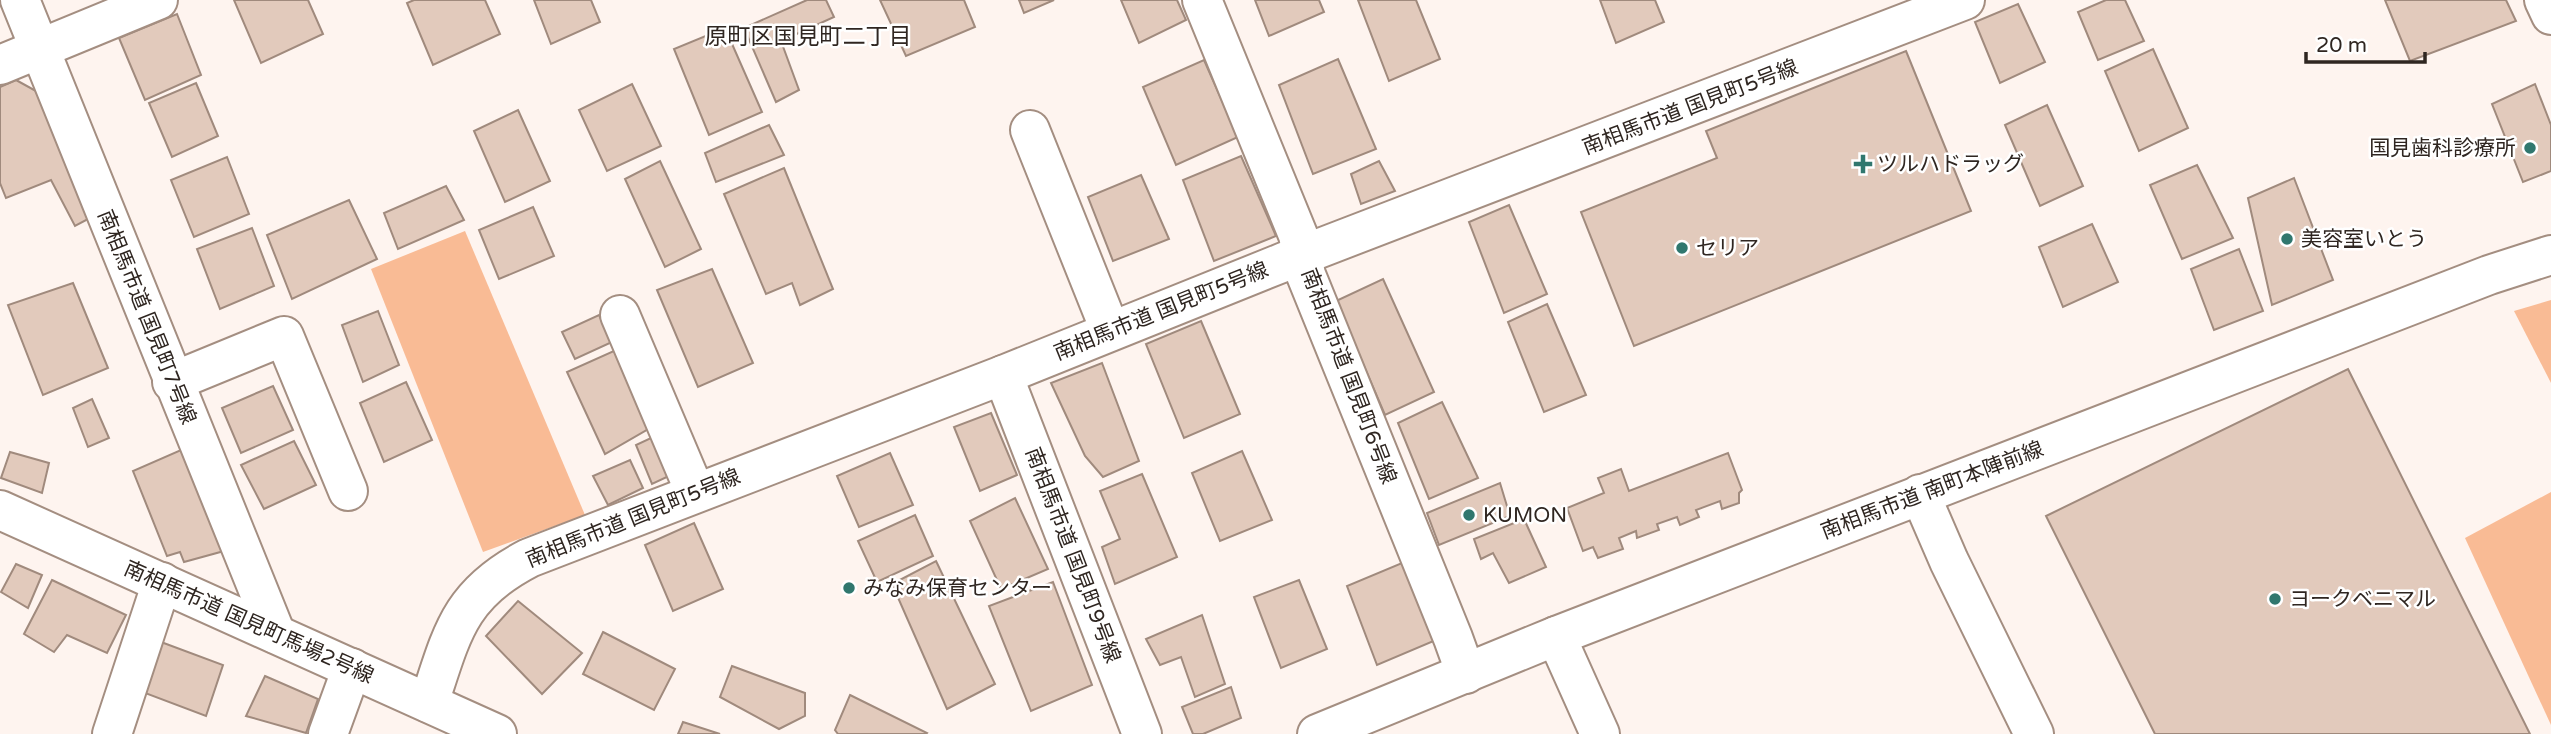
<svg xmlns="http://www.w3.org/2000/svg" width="2551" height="734" font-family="'Varela Round','Noto Sans JP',sans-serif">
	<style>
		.green { fill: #f9bb95 }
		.building { fill: #e2cabc; stroke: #a08a7d; stroke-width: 2 }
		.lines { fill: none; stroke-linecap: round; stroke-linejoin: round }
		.minor-casing { stroke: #a48e81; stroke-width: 42 }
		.minor { stroke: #fff; stroke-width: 38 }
		.poi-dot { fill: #30776e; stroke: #fff; stroke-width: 2.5 }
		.labels { text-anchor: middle; stroke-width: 5; stroke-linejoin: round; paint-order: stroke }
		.street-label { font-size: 21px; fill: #2f2621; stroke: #fff }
		.poi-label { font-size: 21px; fill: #2f2621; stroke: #fff; text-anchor: start }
		.neighbourhood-label { font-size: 23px; fill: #2f2621; stroke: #fff }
	</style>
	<rect width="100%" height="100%" fill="#fef4ef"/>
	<!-- green -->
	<g class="green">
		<path d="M465,231l120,284 -102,37 -112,-283z"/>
		<path d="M2551,300v83l-37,-72z"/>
		<path d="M2551,492v233l-86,-187z"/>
	</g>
	<!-- building -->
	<g class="building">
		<path d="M234,0h74l15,34 -62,29z"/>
		<path d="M414,0h71l15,34 -67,31 -26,-62z"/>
		<path d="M534,0h57l9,22 -49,22z"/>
		<path d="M807,0h19l8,17 -53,24 18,49 -23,12 -32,-74z"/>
		<path d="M880,0h84l11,27 -69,29z"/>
		<path d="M1019,0h35l-30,13z"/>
		<path d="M1121,0h56l9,20 -47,23z"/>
		<path d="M1255,0h64l5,12 -55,24z"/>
		<path d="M1358,0h58l24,59 -51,22z"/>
		<path d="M1600,0h55l9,22 -48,21z"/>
		<path d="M2106,0h19l19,41 -46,19 -20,-48z"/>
		<path d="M2385,0h121l10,21 -106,40z"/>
		<path d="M2018,4l27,58 -45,21 -25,-61z"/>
		<path d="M177,14l24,61 -56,25 -26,-62z"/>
		<path d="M725,28l37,84 -53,23 -35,-86z"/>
		<path d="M2153,49l35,79 -49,23 -34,-80z"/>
		<path d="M1906,51l65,160 -337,135 -53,-134 136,-54 -11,-27z"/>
		<path d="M1338,59l38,90 -63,25 -34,-89z"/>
		<path d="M1204,60l34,77 -62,28 -33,-78z"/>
		<path d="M16,80l20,11 54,127 -15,8 -24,-46 -45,18 -6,-15v-96z"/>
		<path d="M196,83l22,53 -46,21 -23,-54z"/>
		<path d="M632,84l29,62 -54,25 -28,-61z"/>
		<path d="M2535,84l16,41v46l-28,11 -31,-78z"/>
		<path d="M2047,105l36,81 -43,20 -35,-81z"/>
		<path d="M518,110l32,71 -45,21 -31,-71z"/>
		<path d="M769,125l15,30 -68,27 -11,-29z"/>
		<path d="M1241,156l35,80 -62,25 -31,-81z"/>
		<path d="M227,157l22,57 -55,23 -23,-57z"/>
		<path d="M660,161l41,88 -36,18 -40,-88z"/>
		<path d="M1379,161l16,30 -34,13 -10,-30z"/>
		<path d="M2197,165l36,73 -51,21 -32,-74z"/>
		<path d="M784,168l49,121 -33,16 -8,-22 -26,11 -42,-100z"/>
		<path d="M1141,175l28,64 -56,22 -25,-64z"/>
		<path d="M2294,178l39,102 -61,25 -24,-107z"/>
		<path d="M446,186l18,34 -66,29 -14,-36z"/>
		<path d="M349,200l28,59 -85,40 -25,-64z"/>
		<path d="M1509,205l38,89 -43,19 -35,-91z"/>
		<path d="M533,207l21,49 -55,23 -20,-49z"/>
		<path d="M2092,224l26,58 -55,25 -24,-60z"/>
		<path d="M252,228l22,58 -54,23 -23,-60z"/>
		<path d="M2239,249l24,62 -49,19 -23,-61z"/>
		<path d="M712,269l41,94 -55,24 -41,-97z"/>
		<path d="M1383,279l51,113 -49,23 -49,-114z"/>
		<path d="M73,283l35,85 -65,27 -35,-90z"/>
		<path d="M1547,304l39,91 -42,17 -36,-90z"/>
		<path d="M378,311l21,54 -36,17 -21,-57z"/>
		<path d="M599,315l13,27 -37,17 -13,-27z"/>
		<path d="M1201,321l39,93 -56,24 -38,-94z"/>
		<path d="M616,350l34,78 -45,26 -38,-82z"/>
		<path d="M1102,363l37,98 -36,16 -18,-21 -34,-73z"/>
		<path d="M2348,369l182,365h-375l-109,-218z"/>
		<path d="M406,382l26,58 -48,22 -24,-59z"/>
		<path d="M273,386l20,44 -52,23 -19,-45z"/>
		<path d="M92,399l17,39 -21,9 -15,-39z"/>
		<path d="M1442,402l36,76 -49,21 -31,-76z"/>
		<path d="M991,413l26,62 -37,16 -26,-64z"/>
		<path d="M653,437l16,39 -17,8 -16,-39z"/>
		<path d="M294,441l22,44 -52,24 -23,-44z"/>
		<path d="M181,450l43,101 -40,11 -4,-10 -13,4 -34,-85z"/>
		<path d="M1242,451l30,69 -52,21 -28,-68z"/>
		<path d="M10,452l39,11 -7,30 -41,-15z"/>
		<path d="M890,453l23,52 -54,22 -22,-51z"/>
		<path d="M1728,453l14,37 -3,3v10l-17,6 -2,-8 -24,9 3,7 -19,8 -3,-8 -20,7 2,6 -22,8 -1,-7 -17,7 4,11 -25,9 -5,-11 -10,4 -16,-43 37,-15 -6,-15 23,-9 8,22z"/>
		<path d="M630,460l13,28 -35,17 -15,-29z"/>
		<path d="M1142,474l35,83 -62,27 -13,-37 18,-8 -20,-48z"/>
		<path d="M1500,483l10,33 -71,29 -12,-32z"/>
		<path d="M1015,498l33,71 -47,20 -31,-68z"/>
		<path d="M915,515l18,41 -56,26 -19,-41z"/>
		<path d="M1524,519l22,48 -37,16 -16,-30 -12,6 -7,-20z"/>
		<path d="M694,523l29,66 -50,22 -28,-66z"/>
		<path d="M936,561l59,123 -48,25 -55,-125z"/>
		<path d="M1402,563l34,77 -59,25 -30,-79z"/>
		<path d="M16,564l26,11 -14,33 -27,-16z"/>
		<path d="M52,580l74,35 -19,38 -40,-18 -13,17 -30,-18z"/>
		<path d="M1299,580l28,69 -46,19 -27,-71z"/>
		<path d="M1053,582l39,103 -61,26 -42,-105z"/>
		<path d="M518,601l64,52 -40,41 -56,-58z"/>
		<path d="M1202,615l23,69 -30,13 -14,-40 -21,8 -14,-26z"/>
		<path d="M603,632l72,37 -21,41 -71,-36z"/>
		<path d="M161,642l62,23 -17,51 -61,-23z"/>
		<path d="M732,666l73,27v23l-26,13 -59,-32z"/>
		<path d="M265,676l53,23 -12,34 -60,-17z"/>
		<path d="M1231,687l10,31 -38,16h-10l-11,-27z"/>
		<path d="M850,695l77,38 -1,1h-88l-3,-4z"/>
		<path d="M683,722l37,12h-42z"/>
	</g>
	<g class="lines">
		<defs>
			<g id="minor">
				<path d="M20,0l256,634"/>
				<path d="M1202,0l96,235 8,40 147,363 13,36"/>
				<path d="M2544,0l7,15"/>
				<path d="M0,65l158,-65"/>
				<path d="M1030,130l80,200"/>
				<path d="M620,315l75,177"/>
				<path d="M1003,375l139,359"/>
				<path d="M172,382l112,-46 64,155"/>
				<path d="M1920,494l29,67 85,173"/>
				<path d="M0,510l497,224"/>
				<path d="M1556,636l44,98"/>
				<path d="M429,703c23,-70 30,-109 100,-145l474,-183 281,-113 681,-262"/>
				<path d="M112,734l50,-152"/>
				<path d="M328,734l24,-66"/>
				<path d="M1317,734l239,-98 933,-361 62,-20"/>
			</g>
		</defs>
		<!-- minor casing -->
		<use href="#minor" class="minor-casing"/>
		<!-- minor -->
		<use href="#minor" class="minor"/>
	</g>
	<!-- markers -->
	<g class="poi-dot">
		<circle cx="2530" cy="148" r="7"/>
		<path d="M1859.5 153.5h7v7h7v7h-7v7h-7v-7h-7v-7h7z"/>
		<circle cx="2287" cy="239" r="7"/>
		<circle cx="1682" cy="248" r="7"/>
		<circle cx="1469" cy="515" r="7"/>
		<circle cx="849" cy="588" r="7"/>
		<circle cx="2275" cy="599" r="7"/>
	</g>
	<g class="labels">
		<!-- street labels -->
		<g class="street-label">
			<text transform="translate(1690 107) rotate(-21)" y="7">南相馬市道 国見町5号線</text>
			<text transform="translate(1161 311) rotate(-22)" y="7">南相馬市道 国見町5号線</text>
			<text transform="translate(147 317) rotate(68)" y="7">南相馬市道 国見町7号線</text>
			<text transform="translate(1349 376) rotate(69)" y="7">南相馬市道 国見町6号線</text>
			<text transform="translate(1932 490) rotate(-21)" y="7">南相馬市道 南町本陣前線</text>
			<text transform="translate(633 518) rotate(-22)" y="7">南相馬市道 国見町5号線</text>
			<text transform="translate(1073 555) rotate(69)" y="7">南相馬市道 国見町9号線</text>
			<text transform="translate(249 622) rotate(24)" y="7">南相馬市道 国見町馬場2号線</text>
		</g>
		<!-- poi labels -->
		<g class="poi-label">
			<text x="2516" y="155" text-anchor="end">国見歯科診療所</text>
			<text x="1877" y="171">ツルハドラッグ</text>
			<text x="2301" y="246">美容室いとう</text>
			<text x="1696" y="255">セリア</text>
			<text x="1483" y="522">KUMON</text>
			<text x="863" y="595">みなみ保育センター</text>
			<text x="2289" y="606">ヨークベニマル</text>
		</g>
		<!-- neighbourhood labels -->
		<g class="neighbourhood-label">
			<text x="808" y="44">原町区国見町二丁目</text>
		</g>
	</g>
	<!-- scale -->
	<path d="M2306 52v10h119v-10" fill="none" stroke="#2f2621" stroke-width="3.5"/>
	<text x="2316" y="52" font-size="21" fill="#2f2621" stroke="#ffffff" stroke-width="5" paint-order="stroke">20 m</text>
</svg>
